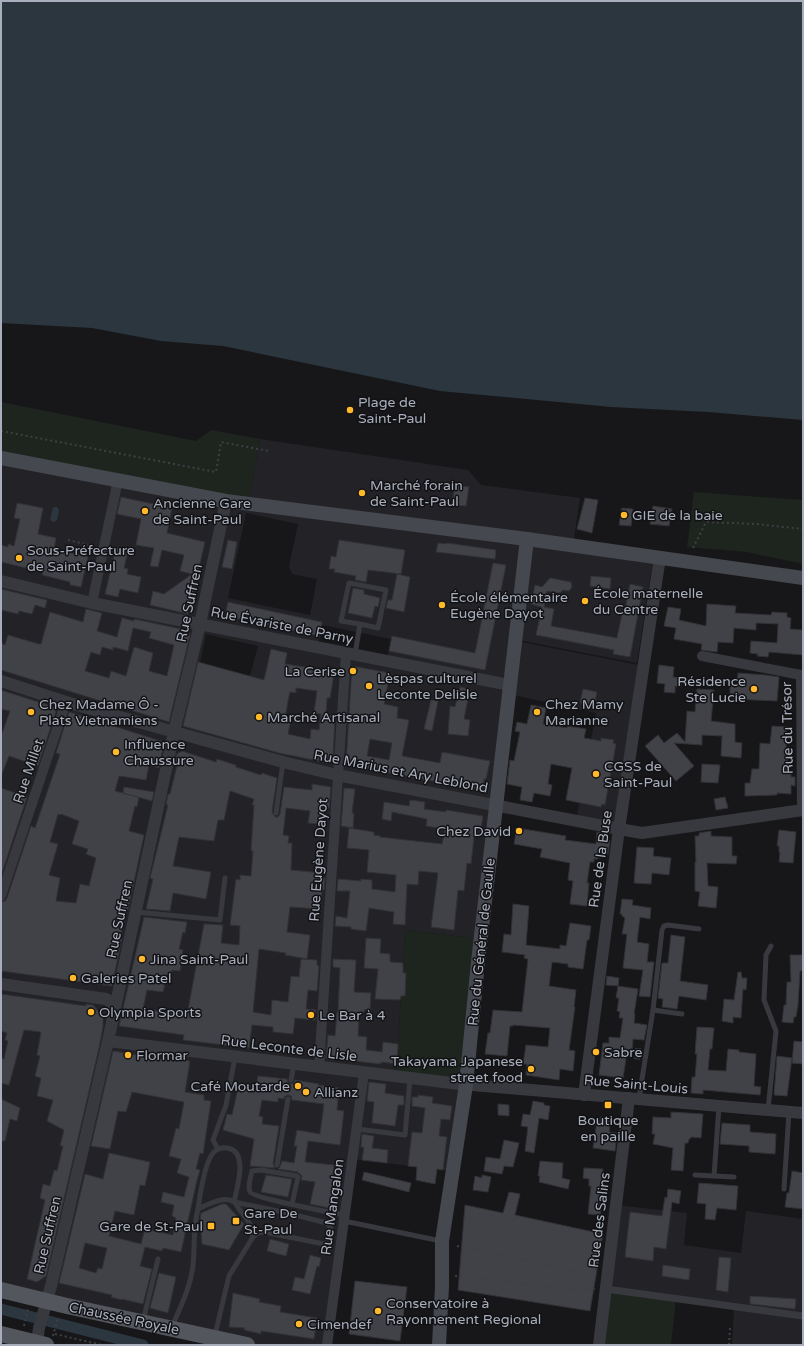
<svg xmlns="http://www.w3.org/2000/svg" width="804" height="1346" font-family="'Varela Round',sans-serif">
	<style>
		.built { fill: #232327; fill-rule: evenodd }
		.green { fill: #1d251e }
		.water { fill: #2c363f }
		.lines { fill: none; stroke-linecap: round; stroke-linejoin: round }
		.canal { stroke: #2c363f; stroke-width: 11 }
		.building { fill: #414247; stroke: #313136; fill-rule: evenodd }
		.path { stroke: #3e4046; stroke-width: 2; stroke-dasharray: 2 3; stroke-linecap: butt }
		.service { stroke: #38393f; stroke-width: 5 }
		.pedestrian { stroke: #38393f; stroke-width: 7 }
		.minor { stroke: #38393f; stroke-width: 10 }
		.tertiary { stroke: #38393f; stroke-width: 12 }
		.secondary { stroke: #46484f; stroke-width: 14 }
		.primary { stroke: #54565e; stroke-width: 16 }
		.poi-dot { fill: #ffb92a; stroke: #121215; stroke-width: 1.5 }
		.labels { text-anchor: middle; stroke-width: 3; stroke-linejoin: round; paint-order: stroke }
		.poi-label { font-size: 14px; fill: #a8aebb; stroke: #121215; text-anchor: start }
		.street-label { font-size: 14px; fill: #a8aebb; stroke: #121215 }
	</style>
	<rect width="100%" height="100%" fill="#17171a"/>
	<!-- built -->
	<g class="built">
		<path d="M260,439l208,31 13,15 99,13 -7,47 -46,-6 -11,102 128,25 -25,163 -43,-8 20,-108 -87,-19 -29,245 -75,-9 -9,146 70,9 -14,86 -100,-12 -25,186h-80l-246,-55v-850l250,48zM246,513l52,11 -9,42 3,8 25,5 -7,36 -82,-17zM322,625l69,14 -4,21 -69,-14zM206,634l52,12 -8,30 -50,-13z"/>
		<path d="M529,544l124,17 -16,102 -119,-23z"/>
		<path d="M616,1205l71,8 -3,32 57,8 5,-42 57,8v126h-71l2,-38 -128,-18z"/>
	</g>
	<!-- green -->
	<g class="green">
		<path d="M1,402l195,39 15,-11 49,9 -12,65 -247,-46z"/>
		<path d="M694,492l109,8v64l-56,-12 -60,-5z"/>
		<path d="M405,930l75,9 -14,146 -70,-8z"/>
		<path d="M606,1289l70,10 -5,46h-72z"/>
	</g>
	<!-- water -->
	<g class="water">
		<path d="M1,1h802v419l-95,-8 -97,-5 -171,-16 -217,-45 -62,-5 -69,-13 -91,-5z"/>
		<path d="M53,507h4l2,3 -2,10 -3,2 -4,-2z"/>
		<path d="M635,1048h6l-1,12 -6,-1z"/>
	</g>
	<g class="lines">
		<!-- canal -->
		<path class="canal" d="M1,1309l142,36"/>
	</g>
	<!-- building -->
	<g class="building">
		<path d="M455,485l14,2 -3,19 -14,-1z"/>
		<path d="M121,497l51,11 -5,25 38,9 -17,72 -38,-9 3,-14 11,3 28,-20 -12,-3 4,-16 -22,-5 -4,17 -8,-1 4,-18 -18,-3 5,-26 -24,-5z"/>
		<path d="M585,498l13,2 -6,33 -15,-4z"/>
		<path d="M17,503l26,5 -5,26 18,4 -2,11 34,8 -7,30 -11,-2v-3l-28,-7 1,-3 -42,-10v-17l7,2v-3l6,2 6,-27 -6,-1z"/>
		<path d="M653,506l19,3 -3,17 -19,-2z"/>
		<path d="M622,508l11,1 -2,17 -12,-1z"/>
		<path d="M228,540l9,2 -5,27 -10,-2z"/>
		<path d="M339,540l66,10 -4,24 -33,-4 -2,12 -11,-2 1,-4 -22,-4 1,-3h-6l2,-13 5,1z"/>
		<path d="M438,543l8,1 1,-1 49,7 -1,9 -59,-7z"/>
		<path d="M116,548l12,3 -4,17 4,1 -1,5 14,3 -3,16 -18,-4 -2,8 -13,-3z"/>
		<path d="M493,563l13,2 -21,105 -96,-19 3,-15 83,17z"/>
		<path d="M397,574l13,3 -6,35 -18,-4 2,-8h4z"/>
		<path d="M591,576l20,2 -1,11 -20,-3z"/>
		<path d="M550,578l21,4 1,5 -3,4 -6,-1 -3,3 -13,-2 -3,16 10,2 -3,17 66,12 6,-29 2,1 5,-26 13,3 -13,70 -17,-3 1,-4 -78,-15 6,-28 -11,-3 4,-19 7,2z"/>
		<path d="M353,588l11,2v4l16,4 -2,9 -3,-1 -3,12 -24,-5z"/>
		<path d="M1,589l46,11 -2,8 -10,-3 -3,9 -13,-3 -1,3 -17,-4z"/>
		<path d="M228,602l94,20 -2,14 -95,-20z"/>
		<path d="M707,604l29,2 -1,7 36,2 1,-3 15,1v4l4,1 -1,11 13,1v25l-34,-3 -1,5 -11,-1 1,-2 -8,-1 1,-12 26,2 1,-19 -22,-1v7l-22,-2 -1,15 -15,-1 -1,10 -16,-2 1,-6 -28,-5 2,-11 -12,-2 4,-19 13,2 -2,11 27,6z"/>
		<path d="M86,609l16,4 -5,18 20,6 5,-19 12,3v-2l52,11 4,5 -21,87 -168,-52v-27l4,2 3,-10 31,9h2l9,-32 33,10zM133,628l18,4 -2,6 25,7 -7,31 -18,-5 4,-18 -19,-6 -8,29 -15,-5 -2,7 -24,-7 6,-19 9,3 2,-8 11,3v-3l15,4z"/>
		<path d="M271,649l16,4 -2,11 20,3v2l29,5 -4,24h-3l-1,17 9,1 -2,43 -4,4 -50,-10 -96,-27 15,-64 66,18zM296,688l21,3 -3,22 7,1 -2,16 -8,-1 -1,10 -22,-5 3,-14 -6,-1 3,-18 2,-9 6,1z"/>
		<path d="M659,665l15,2 -1,10 9,1 -1,9 -6,-1v7l-11,-1 1,-8 -8,-1z"/>
		<path d="M352,666l38,7 -6,31 14,3 -1,11 12,2 -7,36 38,7 2,-11 48,9 -4,18h-2l-1,10 -7,-1v1l-130,-24zM370,739l22,4 -3,17 -22,-4z"/>
		<path d="M738,673l27,2 14,2 -2,24 -44,-2v-5h-3v-9h7z"/>
		<path d="M460,687l10,2 -6,30 6,1 -2,16 -20,-2 2,-28 5,1z"/>
		<path d="M583,689l14,3 -3,14 -14,-3z"/>
		<path d="M697,689l17,1 -3,31 24,3v18l7,1 -1,15 -20,-2 1,-20 -20,-1v10l-28,-2 20,23 -18,15 -31,-35 13,-11 6,8 13,-10 8,9 2,-31 8,1z"/>
		<path d="M1,690l56,18 -19,58 -29,-10 -7,18h-1v-38l9,-25 -9,-2z"/>
		<path d="M431,700l7,1 -6,30 -8,-2z"/>
		<path d="M531,705l15,3 -3,16 24,4v-2l19,3 -2,9 17,3v-3l13,2 -1,3 3,1 -11,61 -3,-1 -1,3 -35,-7 6,-32 -21,-4 -3,20 4,1 -2,11 -16,-3 -2,9 -12,-2 2,-13 -15,-3 3,-24 4,1 6,-29 -5,-1 2,-9 10,2z"/>
		<path d="M69,712l95,30 -5,26 -10,-3 -3,15 -27,-4 -4,15 24,6 -2,10 -2,-1 -6,25 15,4 -16,75h-1l-7,28h2l-10,48 -111,-15v-69l4,-1 2,-3 24,-72 4,2 25,-74 -4,-1zM58,814l2,1 1,-1 18,7 -7,23 16,5 -2,5 10,4 -7,28 -9,-2 -4,19 -20,-2 4,-23 -11,-3 9,-31 -8,-2z"/>
		<path d="M772,726l15,1 -1,22 3,1 -2,20 4,1v6h4v9l-4,-1v9l-14,-1v2l-32,1v-13h5l2,-14h7l1,-26 10,1z"/>
		<path d="M182,751l34,11 1,-3 19,6v2l25,8 1,-2 15,5 -5,34 3,5h3l2,-3 4,-27 28,3v-6l19,3 -2,21 -8,-1 -2,17 -11,-1 2,-12 -24,-3 -3,27 6,1 -1,7h4l-1,27 32,3 -1,5h3l-1,12h-2l-2,19 -30,-2 -3,25 23,3 -3,24 -22,-4 1,-2 -27,-4 -6,63 18,3 1,-15 16,2 3,-26 8,1 2,-18 16,1v5l2,1 -2,25 -9,-1 -2,19 10,1 -1,10 -20,-2 -2,16 -20,-2v-5l-21,-2 -3,23 -66,-8 1,-5 -65,-9 25,-109 43,5 -2,11 -2,-1 -4,17 4,1 -3,21 -8,-1 -1,4h-4l-4,18 -16,-2 -4,19 44,6 17,-91 19,1 -2,18 18,2 1,-19 -10,-1 6,-46 4,1v-5l11,1 2,-25h-2l3,-46h-2l2,-6 -24,-8 -6,29h-6l-4,21 -35,-4 -6,29 38,6 -5,27 -33,-6 -3,18 -24,-2 7,-30 -3,-1 18,-73h-2l2,-11h2l7,-28h-3l3,-12z"/>
		<path d="M702,764l18,1 -2,18 -17,-1z"/>
		<path d="M124,787l30,5 -2,9 -29,-8z"/>
		<path d="M1,788l26,9 -26,79z"/>
		<path d="M344,788l11,1 -3,24h2l-1,15 -12,-2z"/>
		<path d="M725,797l3,11 -12,2 -2,-11z"/>
		<path d="M410,800l15,2 -1,7 22,3v-2l37,6 -2,12h-6l-4,36 -4,-1 -3,28 -6,-1 -4,40 -23,-3 7,-54 -19,-2 -1,14 -11,-1 -2,41 -12,-1 1,-12 -25,-4 -3,23 -15,-2v-2l-16,-1 1,-10 11,2 3,-27h-13l1,-12 23,2v-2l11,1v9l23,3 1,-17 -29,-3 2,-22 -22,-2 2,-20 25,4v3l6,1v1l62,7 3,-15 -19,-3 1,-7 -35,-7 -1,9 -9,-2 2,-17 25,4z"/>
		<path d="M517,828l49,8 -1,4 31,4 1,-12 4,1 9,8 -2,13 -10,-1v6h-4v3h-4l-3,21h2l-2,23 -17,-2 3,-23 -5,-1 2,-17 -30,-6 2,-8 -28,-5z"/>
		<path d="M779,830l17,2 -3,31 -14,-1 1,-10h-1v-6h-2z"/>
		<path d="M711,831v5l21,1v19h5l-1,8 -29,-1 1,23 10,1 -2,21 -18,-2 2,-14 -5,-1v-29h1l-1,-26h4v-3z"/>
		<path d="M637,847l17,1 -1,8 18,2 -2,17 -17,-2 -1,11 -17,-1z"/>
		<path d="M622,899l11,1 -1,5 19,3 -1,11 -10,-2 -3,25 12,2 -2,18h7l-4,35 -11,-1 4,-26 -20,-2 4,-34h-5l3,-16 -3,-2v-2h-2z"/>
		<path d="M513,904l16,2 -3,39 34,4v-4l6,1 4,-23 21,3 -2,14h-2l-4,29 -15,-2v-3l-16,-2 -3,24 27,4 -2,17h1l-6,43 6,1 -2,20 -13,-2 -1,11 -33,-5 1,-11h-4l3,-19 22,2 2,-19 -37,-3v1h-3l-3,30 -22,-2 3,-21h2l3,-23 29,2 6,-53 -4,-1 1,-3 -23,-3 2,-18 7,1z"/>
		<path d="M671,935l14,2 -5,44 28,4 -2,15 -27,-4 -2,13 -15,-2 1,-8 -5,-1 4,-35h6z"/>
		<path d="M366,938l15,1 -1,14 10,1v8l13,1v10h3l-1,23h-4l-1,4 -25,-1 3,-30 -14,-1z"/>
		<path d="M790,955h13v15l-3,1 -2,34 -2,12h-2l-1,6 -11,-1 2,-17h2l1,-23h4z"/>
		<path d="M333,959l23,1 -2,32 17,1 -1,17h-6v2h-5l-1,24 9,1 -1,13 16,2 1,-10 15,2 -1,20 -16,-2v2l-55,-6 2,-23 7,1 2,-24h1l2,-44 -7,-1z"/>
		<path d="M738,972h3l1,6h5l-1,12 -3,-1 -2,29 -8,-1v6l-11,-2 2,-22 10,1z"/>
		<path d="M607,976l12,2 -1,8 20,3 -4,25h1l-1,9 13,2 -3,15 -11,-1 -1,15 -5,-1 -4,25 -24,-3 4,-32h6v-6l11,1 3,-20h-4l1,-6 -3,-1 2,-13h-3l2,-12 -12,-1z"/>
		<path d="M1,994l85,12v-2l7,1 10,12v10l-4,21 -53,228 -9,6 -10,-3 18,-79 -5,-2 3,-14 7,2 4,-16 3,1 6,-25h-3l4,-16 -17,-9 6,-21 -16,-4 4,-18 -6,-2 5,-20 -3,-1 4,-23 -17,-2 -15,55 -8,-2v-25l3,1 4,-18 -3,-1 2,-7 -6,-2z"/>
		<path d="M697,1027l17,1 -2,21h-2l-2,21 18,1 2,-22 11,1v2l17,2 -2,32 7,1 -1,8 -57,-5v4l-12,-1 1,-16h3l2,-23h-2z"/>
		<path d="M794,1041l9,1v22l-11,-1z"/>
		<path d="M113,1051l63,10v-2l14,2 -5,31 19,3v5l7,1 -8,53 -3,-1 -4,16 4,1 -3,10 -16,72 -18,-4 -1,3 -17,-4 -5,19 12,3 -9,35 -21,-5v1l-11,-3 1,-2 -53,-12 26,-109 18,5 6,-26 41,9 -5,24 -5,-1 -6,30 -19,-4 -6,25 32,8 4,-15 28,6 3,-17 -4,-2 2,-11 -13,-3 2,-10 21,5 5,-20 -12,-4 4,-14 -12,-3 7,-28 3,1 5,-27 -52,-10 -6,20 -8,-1 -8,38 -19,-3zM85,1243l22,5 -5,21 -4,-1 -2,5 -17,-5z"/>
		<path d="M777,1056l15,2 -5,38 -13,-1z"/>
		<path d="M258,1076l29,3 1,4 3,1 3,-1 1,-3 24,4 -1,1 21,3 -2,22 7,1 -4,34 -32,-4 -3,21 29,3 -2,20h3l-5,23 -20,-4 5,-22 -14,-2 1,-4 -4,-4 -20,-3 2,-2 2,-6 12,2 3,-17h-3l3,-16 23,4 4,-30 -32,-4 -1,-4 -3,-1 -3,1 -1,3 -6,-1v4l-16,-2 -3,16 4,1 -1,7 17,2 -6,38 2,4 -25,-2 4,-27 -31,-9 4,-16 5,1 6,-27 17,4z"/>
		<path d="M369,1082l17,2 -1,9 19,3v9h-6l-3,21 -23,-3 2,-21 -7,-1z"/>
		<path d="M418,1095l15,2 -1,6 20,3 -2,14 -9,-1 -2,17 8,1 -1,7 -3,26 -6,-1 -2,15 -19,-4 1,-13 -9,-1 4,-34 10,1 3,-25 -13,-2v-9h6z"/>
		<path d="M1,1099l19,9 -3,13 -7,-2 -5,22h-4z"/>
		<path d="M533,1101l11,2v2l6,1 -2,14 -9,-2 -5,35 -9,-2 3,-24 -7,-1 2,-12 7,1z"/>
		<path d="M498,1104l11,1v11l-11,-1z"/>
		<path d="M671,1112l32,2 -2,24 -10,-1 -1,2h-1l-1,4h-3l-2,28 -12,-1 2,-22 -20,-4 2,-10h-3l1,-17 18,1z"/>
		<path d="M600,1117l11,1 -2,14 8,1 -2,18 -22,-3 4,-27h3z"/>
		<path d="M722,1123l28,2v7l26,2 -1,20 -26,-2v-6l-29,-2z"/>
		<path d="M362,1134l12,2 -2,12 16,2 -1,13 -25,-3 2,-13h-3z"/>
		<path d="M504,1140l15,3 -6,24 -9,-1 -2,8 -18,-3 2,-14 14,2z"/>
		<path d="M540,1161l23,2 -1,15 8,2 -2,9 -29,-7 1,-6h-2z"/>
		<path d="M584,1168l19,1 -4,34h3l-2,12 -12,-1 3,-28h-2v-7l-6,-1z"/>
		<path d="M792,1171l11,2v36l-18,-2 2,-14h2z"/>
		<path d="M364,1172l47,11 -2,9 -47,-12z"/>
		<path d="M266,1175l26,4 -4,18 -27,-5z"/>
		<path d="M482,1175l9,2 -3,15 -15,-2 2,-14 7,2z"/>
		<path d="M699,1183l39,3 -2,24 -19,-2 -2,12 -10,-1 1,-15 -9,-1z"/>
		<path d="M668,1189l13,2 -2,13 -7,-2 -6,47 -12,-2 -1,14 -28,-4 5,-45 32,4 3,-19 2,1z"/>
		<path d="M509,1192l11,2 -5,21 88,19 -13,77 -132,-21 7,-85 38,8z"/>
		<path d="M222,1204h4l18,20 -15,26 -27,-6 -2,-22 1,-9z"/>
		<path d="M270,1239l19,5 -3,12 -19,-5z"/>
		<path d="M310,1255l11,3 -2,9 -2,-1 -7,28 -18,-4 3,-13 9,2z"/>
		<path d="M719,1257l12,1 -3,34 -12,-2z"/>
		<path d="M663,1265l27,4 -1,11 -27,-4z"/>
		<path d="M159,1273l17,4 -8,36 -18,-5z"/>
		<path d="M355,1281l52,6 -7,54 -51,-7z"/>
		<path d="M233,1293l27,6 -1,3 22,4 -1,6 37,6 -3,21 -53,-8v3l-17,-4 1,-2 -16,-1z"/>
		<path d="M750,1296l46,3 -1,10 -45,-5z"/>
	</g>
	<g class="lines">
		<!-- path -->
		<g class="path">
			<path d="M1,431l215,41 5,-30 48,9"/>
			<path d="M68,540l26,6"/>
			<path d="M693,548l13,-26 50,2 47,5"/>
			<path d="M457,1246l117,25 22,12"/>
			<path d="M455,1276l120,14 20,-1"/>
			<path d="M24,1326l4,-17"/>
			<path d="M55,1334l47,11"/>
			<path d="M53,1336l5,-19"/>
			<path d="M729,1345l1,-17"/>
		</g>
		<!-- service -->
		<g class="service">
			<path d="M355,654l5,-30 -19,-3 8,-38 37,7 -8,38 -18,-4"/>
			<path d="M276,813l7,-51"/>
			<path d="M136,912l84,8 5,-42"/>
			<path d="M653,1010l29,4"/>
			<path d="M291,1080l3,-16"/>
			<path d="M639,1098l14,-88 9,-80 2,-4 4,-1 31,4"/>
			<path d="M768,1110l8,-79 -12,-31 2,-45 5,-9"/>
			<path d="M357,1129l48,6 5,-56"/>
			<path d="M218,1149l-5,-9 13,-35 9,-48"/>
			<path d="M277,1165l11,-66"/>
			<path d="M695,1175l39,2"/>
			<path d="M714,1176l5,-70"/>
			<path d="M784,1189l5,-77"/>
			<path d="M292,1204l6,-27 -1,-1 -36,-6 -9,1c-1,6 -5,15 -2,21 3,6 83,21 95,23"/>
			<path d="M198,1209c2,-14 6,-45 15,-56 3,-4 9,-6 14,-5 22,3 10,40 7,54l53,11 40,10c7,7 6,16 -3,21l-60,-12 -6,1 -5,4"/>
			<path d="M344,1221l97,20"/>
			<path d="M143,1321l15,-62"/>
			<path d="M172,1327c8,-19 19,-41 21,-62 2,-19 0,-38 5,-56 9,-4 26,-14 36,-7 3,3 6,9 9,12 6,8 10,13 10,23l-24,39 -14,59"/>
		</g>
		<!-- pedestrian -->
		<path class="pedestrian" d="M606,1289l197,27"/>
		<!-- minor -->
		<g class="minor">
			<path d="M92,603l26,-123"/>
			<path d="M702,656l99,19 1,135"/>
			<path d="M1,896l65,-194"/>
			<path d="M319,1067l27,-413"/>
			<path d="M327,1345l37,-272"/>
		</g>
		<!-- tertiary -->
		<g class="tertiary">
			<path d="M1,581l91,22 418,82"/>
			<path d="M1,681l65,21 217,60 54,13 282,54 23,4 161,-23"/>
			<path d="M1,984l105,15 5,3 4,7"/>
			<path d="M108,1041l352,43 343,29"/>
			<path d="M584,1095l35,-266 41,-272"/>
			<path d="M37,1343l2,-15 12,-42 57,-245 66,-309 26,-108 26,-123"/>
			<path d="M599,1345l30,-247"/>
		</g>
		<!-- secondary -->
		<g class="secondary">
			<path d="M1,458l225,43 301,38 276,39"/>
			<path d="M439,1345l3,-59v-45l24,-156 12,-123 49,-423"/>
		</g>
		<!-- primary -->
		<g class="primary">
			<path d="M1,1290l66,16 180,39"/>
			<path d="M1,1334l45,11"/>
		</g>
	</g>
	<!-- markers -->
	<g class="poi-dot">
		<circle cx="350" cy="410" r="4"/>
		<circle cx="362" cy="493" r="4"/>
		<circle cx="145" cy="511" r="4"/>
		<circle cx="624" cy="515" r="4"/>
		<circle cx="19" cy="558" r="4"/>
		<circle cx="585" cy="601" r="4"/>
		<circle cx="442" cy="605" r="4"/>
		<circle cx="353" cy="671" r="4"/>
		<circle cx="369" cy="686" r="4"/>
		<circle cx="754" cy="689" r="4"/>
		<circle cx="31" cy="712" r="4"/>
		<circle cx="537" cy="712" r="4"/>
		<circle cx="259" cy="717" r="4"/>
		<circle cx="116" cy="752" r="4"/>
		<circle cx="596" cy="774" r="4"/>
		<circle cx="519" cy="831" r="4"/>
		<circle cx="142" cy="959" r="4"/>
		<circle cx="73" cy="978" r="4"/>
		<circle cx="91" cy="1012" r="4"/>
		<circle cx="311" cy="1015" r="4"/>
		<circle cx="596" cy="1052" r="4"/>
		<circle cx="128" cy="1055" r="4"/>
		<circle cx="531" cy="1069" r="4"/>
		<circle cx="298" cy="1086" r="4"/>
		<circle cx="306" cy="1092" r="4"/>
		<rect x="604" y="1101" width="8" height="8" rx="2"/>
		<rect x="232" y="1217" width="8" height="8" rx="2"/>
		<rect x="207" y="1222" width="8" height="8" rx="2"/>
		<circle cx="378" cy="1311" r="4"/>
		<circle cx="299" cy="1324" r="4"/>
	</g>
	<g class="labels">
		<!-- poi labels -->
		<g class="poi-label">
			<text x="358" y="407">Plage de<tspan x="358" dy="16">Saint-Paul</tspan></text>
			<text x="370" y="490">Marché forain<tspan x="370" dy="16">de Saint-Paul</tspan></text>
			<text x="153" y="508">Ancienne Gare<tspan x="153" dy="16">de Saint-Paul</tspan></text>
			<text x="632" y="520">GIE de la baie</text>
			<text x="27" y="555">Sous-Préfecture<tspan x="27" dy="16">de Saint-Paul</tspan></text>
			<text x="593" y="598">École maternelle<tspan x="593" dy="16">du Centre</tspan></text>
			<text x="450" y="602">École élémentaire<tspan x="450" dy="16">Eugène Dayot</tspan></text>
			<text x="345" y="676" text-anchor="end">La Cerise</text>
			<text x="377" y="683">Lèspas culturel<tspan x="377" dy="16">Leconte Delisle</tspan></text>
			<text x="746" y="686" text-anchor="end">Résidence<tspan x="746" dy="16">Ste Lucie</tspan></text>
			<text x="39" y="709">Chez Madame Ô -<tspan x="39" dy="16">Plats Vietnamiens</tspan></text>
			<text x="545" y="709">Chez Mamy<tspan x="545" dy="16">Marianne</tspan></text>
			<text x="267" y="722">Marché Artisanal</text>
			<text x="124" y="749">Influence<tspan x="124" dy="16">Chaussure</tspan></text>
			<text x="604" y="771">CGSS de<tspan x="604" dy="16">Saint-Paul</tspan></text>
			<text x="511" y="836" text-anchor="end">Chez David</text>
			<text x="150" y="964">Jina Saint-Paul</text>
			<text x="81" y="983">Galeries Patel</text>
			<text x="99" y="1017">Olympia Sports</text>
			<text x="319" y="1020">Le Bar à 4</text>
			<text x="604" y="1057">Sabre</text>
			<text x="136" y="1060">Flormar</text>
			<text x="523" y="1066" text-anchor="end">Takayama Japanese<tspan x="523" dy="16">street food</tspan></text>
			<text x="290" y="1091" text-anchor="end">Café Moutarde</text>
			<text x="314" y="1097">Allianz</text>
			<text x="608" y="1125" text-anchor="middle">Boutique<tspan x="608" dy="16">en paille</tspan></text>
			<text x="244" y="1218">Gare De<tspan x="244" dy="16">St-Paul</tspan></text>
			<text x="203" y="1231" text-anchor="end">Gare de St-Paul</text>
			<text x="386" y="1308">Conservatoire à<tspan x="386" dy="16">Rayonnement Regional</tspan></text>
			<text x="307" y="1329">Cimendef</text>
		</g>
		<!-- street labels -->
		<g class="street-label">
			<text transform="translate(189 603) rotate(-78)" y="5">Rue Suffren</text>
			<text transform="translate(282 625) rotate(11)" y="5">Rue Évariste de Parny</text>
			<text transform="translate(787 728) rotate(-91)" y="5">Rue du Trésor</text>
			<text transform="translate(28 771) rotate(-71)" y="5">Rue Millet</text>
			<text transform="translate(401 771) rotate(11)" y="5">Rue Marius et Ary Leblond</text>
			<text transform="translate(600 859) rotate(-82)" y="5">Rue de la Buse</text>
			<text transform="translate(318 860) rotate(-86)" y="5">Rue Eugène Dayot</text>
			<text transform="translate(119 919) rotate(-78)" y="5">Rue Suffren</text>
			<text transform="translate(481 942) rotate(-84)" y="5">Rue du Général de Gaulle</text>
			<text transform="translate(289 1048) rotate(7)" y="5">Rue Leconte de Lisle</text>
			<text transform="translate(636 1084) rotate(5)" y="5">Rue Saint-Louis</text>
			<text transform="translate(332 1207) rotate(-82)" y="5">Rue Mangalon</text>
			<text transform="translate(599 1220) rotate(-83)" y="5">Rue des Salins</text>
			<text transform="translate(47 1235) rotate(-77)" y="5">Rue Suffren</text>
			<text transform="translate(124 1318) rotate(12)" y="5">Chaussée Royale</text>
		</g>
	</g>
	<!-- border -->
	<rect width="804" height="1346" fill="none" stroke="#a8aebb" stroke-width="4"/>
</svg>
